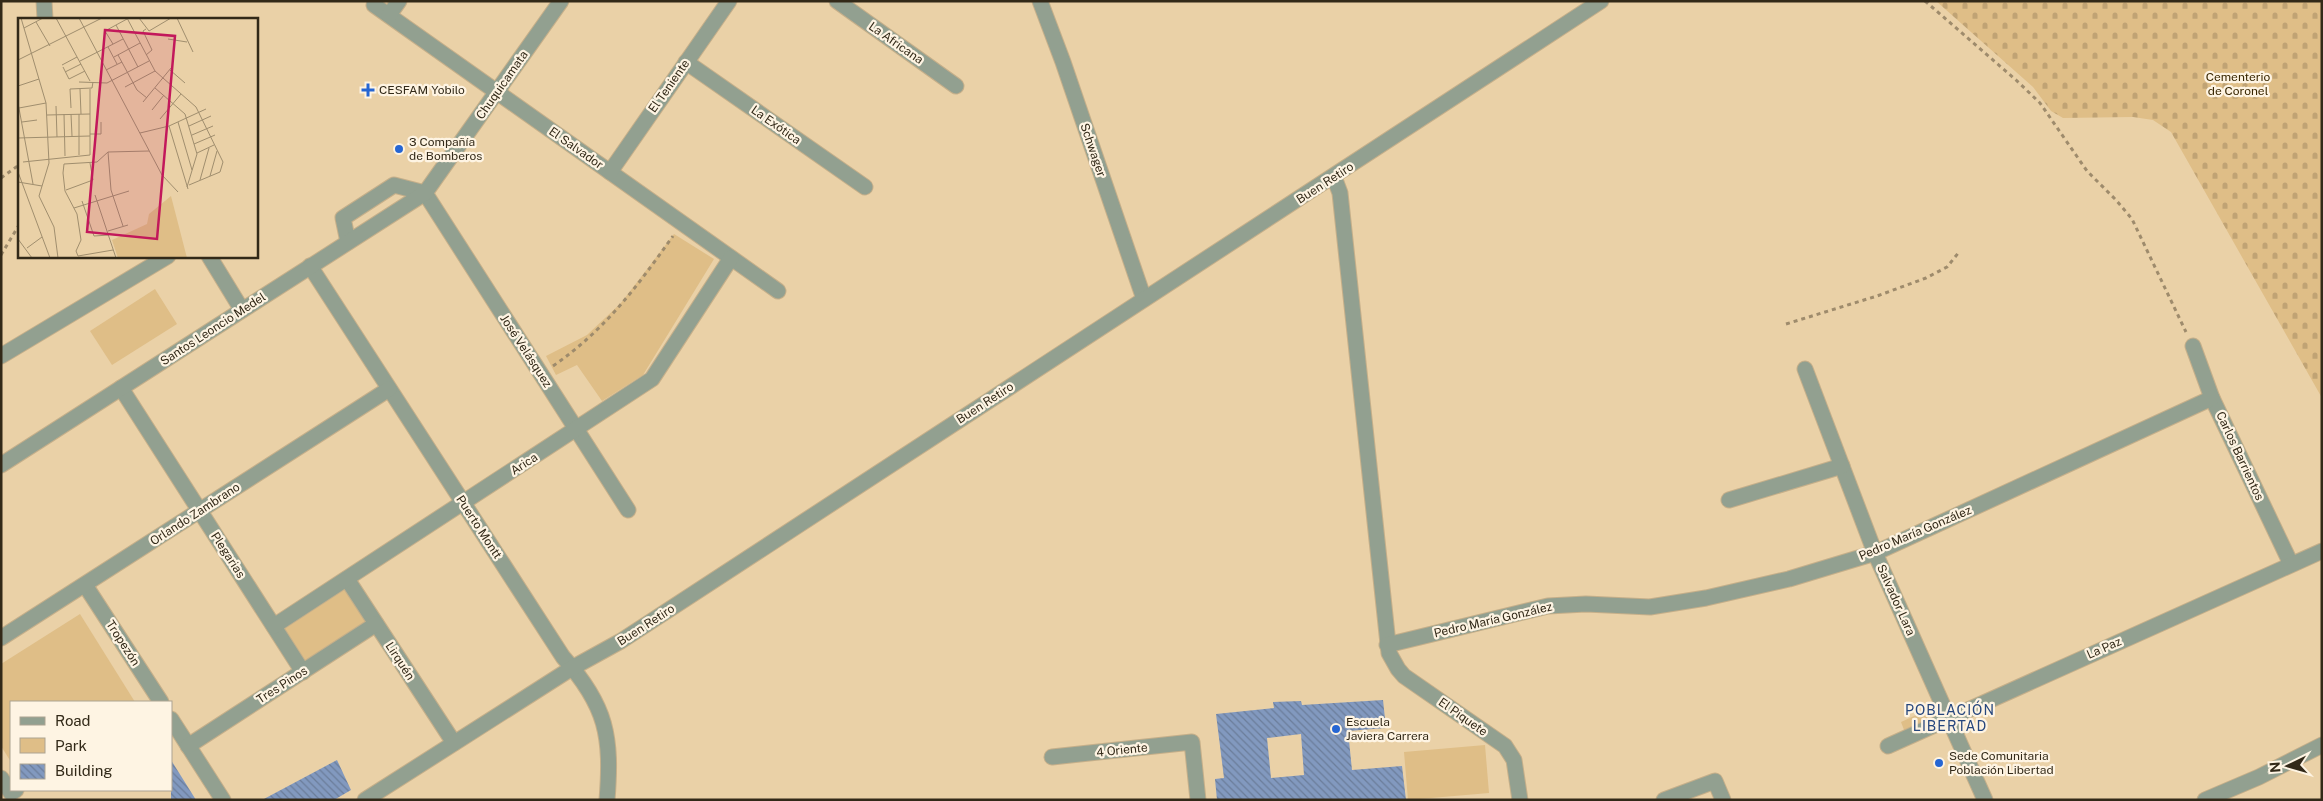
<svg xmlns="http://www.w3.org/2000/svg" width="2323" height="801" font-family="'Public Sans',sans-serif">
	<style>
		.green { fill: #dfbe87 }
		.cemetery { fill: url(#cemetery-stones) }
		.building { fill: url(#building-back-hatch); fill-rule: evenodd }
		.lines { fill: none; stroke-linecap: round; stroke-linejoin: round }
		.minor-casing { stroke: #c5af8a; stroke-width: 17 }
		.path { stroke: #9e8b6c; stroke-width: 3; stroke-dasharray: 4 4; stroke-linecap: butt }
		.minor { stroke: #92a090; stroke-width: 15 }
		.poi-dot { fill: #2666d3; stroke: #fef4e3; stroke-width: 2 }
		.labels { text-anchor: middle; stroke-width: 4.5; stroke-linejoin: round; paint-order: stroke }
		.street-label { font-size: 12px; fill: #322918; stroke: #fef4e3 }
		.park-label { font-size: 12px; fill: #382601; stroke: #fef4e3 }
		.poi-label { font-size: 12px; fill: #322918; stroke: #fef4e3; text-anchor: start }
		.neighbourhood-label { font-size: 14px; letter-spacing: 1px; fill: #26467d; stroke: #fef4e3 }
		.inset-road { fill: none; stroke: #a08e6e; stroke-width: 1 }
		.view { fill: #c2185b; fill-opacity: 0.15; stroke: #c2185b; stroke-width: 2.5 }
		.inset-edge { fill: none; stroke: #322918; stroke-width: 2.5 }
	</style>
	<defs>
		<pattern id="cemetery-stones" width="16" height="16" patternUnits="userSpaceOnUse" patternTransform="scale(1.25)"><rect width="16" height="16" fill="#dfbe87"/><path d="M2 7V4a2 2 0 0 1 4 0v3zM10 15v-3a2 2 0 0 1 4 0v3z" fill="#c0a374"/></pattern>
		<pattern id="building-back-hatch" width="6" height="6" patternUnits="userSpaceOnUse" patternTransform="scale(1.25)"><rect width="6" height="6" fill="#8299bf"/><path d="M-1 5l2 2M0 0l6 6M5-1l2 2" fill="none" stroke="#6b7d9a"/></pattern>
	</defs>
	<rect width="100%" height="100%" fill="#ead1a7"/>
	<!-- green -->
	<g class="green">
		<path d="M674,234l40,25 -71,116 -41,26 -25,-36 -21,10 -10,-19 41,-21 34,-32z"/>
		<path d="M155,289l22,35 -65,41 -22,-34z"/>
		<path d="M341,588h6l20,31 -1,6 -58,38 -5,-1 -21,-32 2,-7z"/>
		<path d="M80,614l55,88h-124v60l-10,-16v-82z"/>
		<path d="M1936,706l5,13 -35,16 -5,-13z"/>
		<path d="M1485,745l4,48 -81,7 -4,-48z"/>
	</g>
	<!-- cemetery -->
	<path class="cemetery" d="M1936,1h386v397l-151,-266 -18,-12 -20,-3 -70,1 -12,-7 -18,-24z"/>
	<!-- building -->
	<g class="building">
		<path d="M1383,700l3,28 -38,3 4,39 50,-4 4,34h-189l-2,-21 9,-1 -8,-64 58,-6 -1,-6 28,-1 1,4zM1301,734l3,41 -33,3 -4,-40z"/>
		<path d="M171,760l25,40h-25z"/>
		<path d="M337,760l14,30 -17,10h-72z"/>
	</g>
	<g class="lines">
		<defs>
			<g id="minor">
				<path d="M44,1l1,18"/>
				<path d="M837,1l119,85"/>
				<path d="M1040,1l23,61 81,237"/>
				<path d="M374,5l404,286"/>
				<path d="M389,15l10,-14"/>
				<path d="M686,62l179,125"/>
				<path d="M610,172l119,-171"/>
				<path d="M1334,177l6,16 49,460 9,16 6,7 101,70 9,14 6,40"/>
				<path d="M425,193l203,317"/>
				<path d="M348,242l-5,-24 51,-33 31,8"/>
				<path d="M209,256l33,54"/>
				<path d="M310,266l253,391c44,49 49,80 44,143"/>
				<path d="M2193,346l19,52 79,166"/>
				<path d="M1,356l167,-100"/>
				<path d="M1805,369l70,184 110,247"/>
				<path d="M121,388l182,284"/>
				<path d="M1,465l424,-272 136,-192"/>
				<path d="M1729,500l113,-34"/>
				<path d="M347,579l107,164"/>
				<path d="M85,585l76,117"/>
				<path d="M274,626l378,-247 79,-121"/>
				<path d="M1,638l388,-249"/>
				<path d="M1387,645l161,-39 38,-2 64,3 56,-9 83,-19 86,-26 337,-155"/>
				<path d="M171,719l52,81"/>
				<path d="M188,746l188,-122"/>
				<path d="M1888,746l434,-195"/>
				<path d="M1052,757l140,-15 6,58"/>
				<path d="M1,778l10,15 5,-3"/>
				<path d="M365,800l207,-132 49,-27 980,-640"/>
				<path d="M1664,800l51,-19 8,19"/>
				<path d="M2205,800l54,-23 63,-32"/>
			</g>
		</defs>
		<!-- minor casing -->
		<use href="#minor" class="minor-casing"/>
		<!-- path -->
		<g class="path">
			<path d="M1925,1l91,79 24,23 47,68 29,29 16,19 54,113"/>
			<path d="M1,178l18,-13"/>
			<path d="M1,255l18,-30"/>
			<path d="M1786,324l91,-28 49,-18 21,-11 12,-15"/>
			<path d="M553,366c53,-37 83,-78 120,-130"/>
		</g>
		<!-- minor -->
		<use href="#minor" class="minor"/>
	</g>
	<!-- markers -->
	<g class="poi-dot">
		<path d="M365.5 82.5h5v5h5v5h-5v5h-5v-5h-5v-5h5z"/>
		<circle cx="399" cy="149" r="5"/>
		<circle cx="1336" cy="729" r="5"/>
		<circle cx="1939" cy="763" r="5"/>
	</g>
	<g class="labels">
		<!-- street labels -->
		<g class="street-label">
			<text transform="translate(896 43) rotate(35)" y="4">La Africana</text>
			<text transform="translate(502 85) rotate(-55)" y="4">Chuquicamata</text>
			<text transform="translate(669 86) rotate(-55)" y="4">El Teniente</text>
			<text transform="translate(776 125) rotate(35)" y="4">La Exótica</text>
			<text transform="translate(576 148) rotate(35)" y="4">El Salvador</text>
			<text transform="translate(1093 150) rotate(71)" y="4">Schwager</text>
			<text transform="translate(1325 183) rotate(-33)" y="4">Buen Retiro</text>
			<text transform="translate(213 329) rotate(-33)" y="4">Santos Leoncio Medel</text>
			<text transform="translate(526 351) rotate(57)" y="4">José Velásquez</text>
			<text transform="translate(985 403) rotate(-33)" y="4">Buen Retiro</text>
			<text transform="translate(2240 456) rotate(65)" y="4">Carlos Barrientos</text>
			<text transform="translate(524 464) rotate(-33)" y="4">Arica</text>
			<text transform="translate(195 514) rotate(-33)" y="4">Orlando Zambrano</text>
			<text transform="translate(479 527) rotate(57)" y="4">Puerto Montt</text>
			<text transform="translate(1915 533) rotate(-23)" y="4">Pedro María González</text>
			<text transform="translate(228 555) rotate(57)" y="4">Plegarias</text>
			<text transform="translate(1896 600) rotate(66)" y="4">Salvador Lara</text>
			<text transform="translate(1493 620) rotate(-13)" y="4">Pedro María González</text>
			<text transform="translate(646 625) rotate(-33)" y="4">Buen Retiro</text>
			<text transform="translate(123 643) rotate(57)" y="4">Tropezón</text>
			<text transform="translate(2104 648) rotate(-24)" y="4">La Paz</text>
			<text transform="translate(400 661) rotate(57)" y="4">Lirquén</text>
			<text transform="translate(282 685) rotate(-33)" y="4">Tres Pinos</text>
			<text transform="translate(1463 717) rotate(35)" y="4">El Piquete</text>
			<text transform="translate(1122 750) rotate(-6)" y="4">4 Oriente</text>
		</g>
		<!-- park labels -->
		<g class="park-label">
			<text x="2238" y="81">Cementerio<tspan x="2238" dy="14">de Coronel</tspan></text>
		</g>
		<!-- poi labels -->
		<g class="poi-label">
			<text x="379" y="94">CESFAM Yobilo</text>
			<text x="409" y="146">3 Compañía<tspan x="409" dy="14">de Bomberos</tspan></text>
			<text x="1346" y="726">Escuela<tspan x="1346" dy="14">Javiera Carrera</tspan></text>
			<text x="1949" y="760">Sede Comunitaria<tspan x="1949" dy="14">Población Libertad</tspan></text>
		</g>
		<!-- neighbourhood labels -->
		<g class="neighbourhood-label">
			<text x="1950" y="715">POBLACIÓN<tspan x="1950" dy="16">LIBERTAD</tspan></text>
		</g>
	</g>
	<!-- overview -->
	<g transform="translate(18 18)">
		<rect width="240" height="240" fill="#ead1a7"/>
		<path d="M153,178l16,62h-69l-6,-18 35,-16 2,-10z" fill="#dfbe87"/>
		<path class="inset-road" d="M3,0l25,85 3,60 -10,33 15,31 4,31M38,0l34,63M61,0l83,157 16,17M109,0l28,53 41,36 27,55 -3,10 -31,13M121,0l10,13 22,-13M159,0l16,34M18,4l14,24M98,7l22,42M6,10l19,-10M128,11l-3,2 9,19 -6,5M150,21l19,3M95,26l-8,-13 22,-12M90,29l9,17M100,37l19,35 10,8M96,39l26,-14M0,42l84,-42M62,43l43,-22M44,47l15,-8M45,49l6,12 16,-8M88,52l16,-8M152,52l15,13M47,54l16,-8M61,64l28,1 42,-22M0,68l21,-7M107,69l30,-16M137,70l30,26 12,40 -10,33M62,71l1,25M125,84l28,-34M0,85l15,81M38,88l1,31M1,90l27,-5M53,90l-1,-19 22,-1 1,-6M134,92l12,-15M46,96l1,42M53,96l1,22M61,96v41M29,97l43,-1M142,101l21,-25M4,104l15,-2M160,104l14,48M151,108l19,63M171,108l22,-10M122,115l29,-7 37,-17M72,116h11v-12M174,117l21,-9M0,120l72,-2M176,126l21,-9M90,134l-11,10 -33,2 -1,9 2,18 12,23 4,26 -5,11 2,5 35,-6M90,134l3,38 12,36M90,134l41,-1M179,135l17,-8M5,144l67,-7v-66M0,154l32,86M192,158l7,-25M182,162l9,-32M0,164l24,4M48,172l27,-10 -3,-17M77,177l21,63M64,183l12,35 15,-1M56,190l55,-17M90,213l20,-6M0,221l14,19M9,230l15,-11"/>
		<path class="view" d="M87,12l70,6 -18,203 -70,-7z"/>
		<rect width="240" height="240" class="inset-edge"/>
	</g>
	<!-- border -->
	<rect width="2323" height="801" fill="none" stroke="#322918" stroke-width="5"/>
	<!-- legend -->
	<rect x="10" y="701" width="162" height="90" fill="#fef4e3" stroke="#aca392"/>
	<rect x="20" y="717" width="25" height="8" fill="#92a090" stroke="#aca392"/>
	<text x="55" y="726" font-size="15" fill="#322918">Road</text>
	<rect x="20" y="738" width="25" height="15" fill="#dfbe87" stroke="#aca392"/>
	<text x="55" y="751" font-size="15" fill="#322918">Park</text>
	<rect x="20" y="764" width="25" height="15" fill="url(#building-back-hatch)" stroke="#aca392"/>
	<text x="55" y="776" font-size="15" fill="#322918">Building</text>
	<!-- north arrow -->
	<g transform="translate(2288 766) rotate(265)" stroke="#fef4e3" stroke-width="4" paint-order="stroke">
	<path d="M0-4L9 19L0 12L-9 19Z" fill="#322918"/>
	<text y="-8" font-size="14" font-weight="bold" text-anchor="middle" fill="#322918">N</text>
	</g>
</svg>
